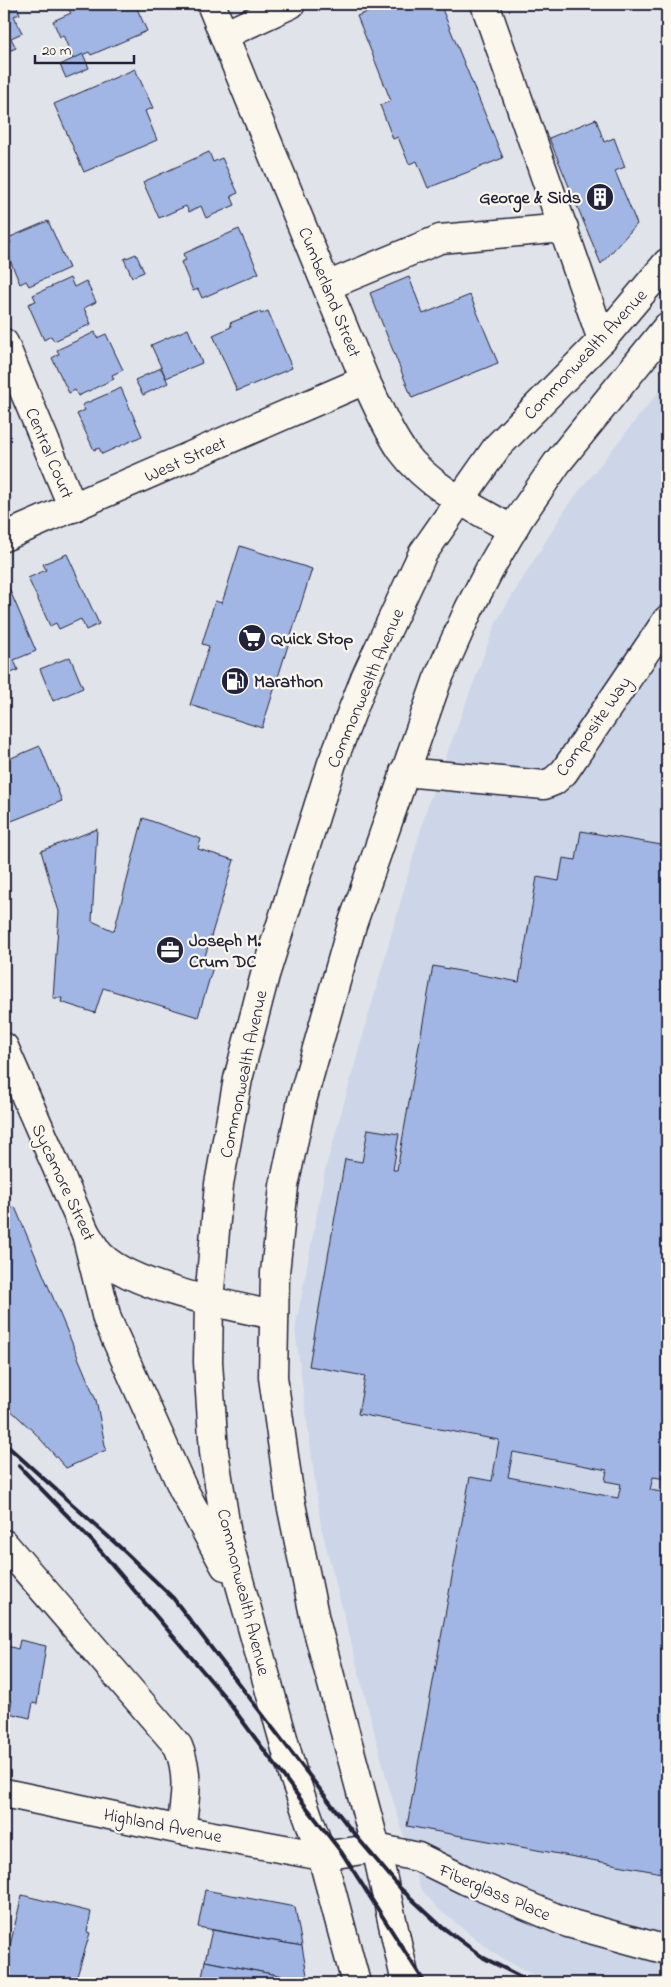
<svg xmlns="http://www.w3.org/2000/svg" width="671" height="1987" font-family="'Indie Flower',sans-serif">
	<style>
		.built { fill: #cdd6e8 }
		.building { fill: #a1b6e4; stroke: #22223b; fill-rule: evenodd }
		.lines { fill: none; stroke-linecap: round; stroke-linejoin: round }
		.minor-casing { stroke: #22223b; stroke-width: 31 }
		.major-casing { stroke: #22223b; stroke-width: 31 }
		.highway-casing { stroke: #22223b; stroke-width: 31 }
		.minor { stroke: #fbf7ec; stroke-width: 28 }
		.major { stroke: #fbf7ec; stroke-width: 28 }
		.highway { stroke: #fbf7ec; stroke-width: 28 }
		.rail { stroke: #22223b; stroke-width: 4 }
		.labels { text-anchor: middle; stroke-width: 4.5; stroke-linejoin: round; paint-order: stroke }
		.poi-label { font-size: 18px; font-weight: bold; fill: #22223b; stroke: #fbf7ec; text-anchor: start }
		.street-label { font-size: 18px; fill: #22223b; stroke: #fbf7ec }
	</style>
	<rect width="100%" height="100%" fill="#e0e4ea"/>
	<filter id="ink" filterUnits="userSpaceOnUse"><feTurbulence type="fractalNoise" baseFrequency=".02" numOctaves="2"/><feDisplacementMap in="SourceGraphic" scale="10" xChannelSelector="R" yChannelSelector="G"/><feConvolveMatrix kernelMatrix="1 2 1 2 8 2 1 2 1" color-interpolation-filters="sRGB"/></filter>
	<g filter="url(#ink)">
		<!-- built -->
		<path class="built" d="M667,381v1602h-118l-50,-26 -61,-48 -18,-21 -33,-107 -66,-254 -26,-197 30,-160 103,-366 69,-184 71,-115z"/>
		<!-- building -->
		<g class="building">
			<path d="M4,4h12l4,10 -6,2 8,17 -11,5 5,10 -12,5z"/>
			<path d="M79,4h56l12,27 -56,24 -2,-3 -16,7 -10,-24 -3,2 -7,-16 18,-8 -3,-4z"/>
			<path d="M389,4h51l63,154 -75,30 -11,-27 -8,3 -11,-27 -5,2 -13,-34 11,-4 -34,-85z"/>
			<path d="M83,54l6,14 -23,10 -6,-13z"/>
			<path d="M135,69l18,39 -8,3 12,29 -73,32 -30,-68z"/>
			<path d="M596,119l8,23 10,-4 11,29 -10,4 22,53 -36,40 -52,-126z"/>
			<path d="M209,152l4,10 9,-4 16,35 -7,3 4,9 -29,13 -5,-12 -12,6 -3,-6 -27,12 -16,-36z"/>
			<path d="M48,221l21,47 -40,18 -3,-5 -6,3 -16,-38 7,-3 -3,-5z"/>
			<path d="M239,229l20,44 -57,25 -4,-9 -5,2 -12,-29 5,-2 -3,-6z"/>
			<path d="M136,254l8,18 -12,5 -8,-18z"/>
			<path d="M409,277l14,37 47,-19 28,68 -86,35 -42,-105z"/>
			<path d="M70,278l4,9 12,-6 10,21 -12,6 7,16 -37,17 -3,-5 -7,4 -16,-36 8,-3 -3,-6z"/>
			<path d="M260,311l1,3 7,-3 24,57 -55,23 -24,-56 18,-8 -1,-4z"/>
			<path d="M188,329l14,34 -36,15 -15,-33z"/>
			<path d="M95,332l2,6 9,-4 17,36 -11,5 2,4 -36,17 -3,-6 -6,3 -17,-35 7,-4 -2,-4z"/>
			<path d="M161,368l7,15 -25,12 -8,-15z"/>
			<path d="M121,388l21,48 -40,18 -3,-6 -5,2 -17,-36 8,-4 -3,-5z"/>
			<path d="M240,546l72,23 -50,159 -72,-23 19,-59 -7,-2 13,-43 7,2z"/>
			<path d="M67,554l32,70 -13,6 -5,-11 -22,10 -3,-6 -6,3 -22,-48 18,-8 -3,-6z"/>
			<path d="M4,579h1l31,72 -22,9 4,10 -14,6z"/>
			<path d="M70,657l13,31 -30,13 -13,-32z"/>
			<path d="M40,746l22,55 -58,23v-63z"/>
			<path d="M143,818l58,21 -3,10 36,11 -31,103 10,4 -15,50 -95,-29 -8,25 -34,-11 1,-4h-9l6,-86 -18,-61 56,-22 -5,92 22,10z"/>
			<path d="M581,831l86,15v633l-14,-2 -3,13 17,3v381l-260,-48 63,-349 22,4 7,-41 -141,-26 7,-38 -56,-10 36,-207 17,3 6,-33 31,5 -6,36h4l36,-204 86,16 18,-105 22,4 4,-23 13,2zM513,1452l94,18 -2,11 16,3 -3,14 -110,-21z"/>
			<path d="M15,1207l81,193 10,50 -40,18 -32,-36 -30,-28v-193z"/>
			<path d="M20,1640l26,6 -9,58 -4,-1 -3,15 -21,-5 3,-12 -8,-2v-54l14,4z"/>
			<path d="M205,1890l90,17 7,39 -104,-19z"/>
			<path d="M22,1895l69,17 -4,20 3,1 -15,50 -71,-1 5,-19 -3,-1z"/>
			<path d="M212,1930l90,16 6,35 -103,-20z"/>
			<path d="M205,1961l103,20 1,2h-108z"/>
		</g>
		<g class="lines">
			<defs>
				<g id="minor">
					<path d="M485,4l117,336"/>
					<path d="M224,35l67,-31"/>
					<path d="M327,286l113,-47 124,-11"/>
					<path d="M4,343l69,165"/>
					<path d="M4,537l361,-157"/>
					<path d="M404,772l140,13 10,-4 10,-9 103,-152"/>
					<path d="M4,1047l82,187c5,7 9,16 15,22 31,31 130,50 173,59"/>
					<path d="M4,1544l174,202c12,28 7,54 3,84"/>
					<path d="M4,1793l177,37 141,26 54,-8 42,9 47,23 103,43 99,27"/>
				</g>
				<path id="major" d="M211,4l154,376c12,24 22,50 38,72 27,36 71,56 110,78"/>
				<g id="highway">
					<path d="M86,1234l21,85 76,170 42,77"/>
					<path d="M356,1983l-34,-127 -29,-82 -65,-233 -14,-89 -6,-90 1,-61 10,-117 19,-105 27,-104 67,-212 33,-85 58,-125 74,-106 105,-107 65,-77"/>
					<path d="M406,1983l-30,-135 -61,-228 -25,-121 -17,-122 2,-104 9,-87 18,-85 50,-176 85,-244 32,-72 23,-44 28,-48 37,-54 110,-136"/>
				</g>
			</defs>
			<!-- minor casing -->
			<use href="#minor" class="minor-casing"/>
			<!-- major casing -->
			<use href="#major" class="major-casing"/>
			<!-- highway casing -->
			<use href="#highway" class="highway-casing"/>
			<!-- minor -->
			<use href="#minor" class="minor"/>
			<!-- major -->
			<use href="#major" class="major"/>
			<!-- highway -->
			<use href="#highway" class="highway"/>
			<!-- rail -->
			<g class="rail">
				<path d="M4,1443l118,106 51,49 178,232 50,59 41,38 42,31 49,25"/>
				<path d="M19,1466l74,76 131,154 80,108 38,49 83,130"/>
			</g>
		</g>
	</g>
	<!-- icons -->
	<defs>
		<symbol id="building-disc" viewBox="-11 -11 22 22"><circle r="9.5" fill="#22223b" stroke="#fbf7ec"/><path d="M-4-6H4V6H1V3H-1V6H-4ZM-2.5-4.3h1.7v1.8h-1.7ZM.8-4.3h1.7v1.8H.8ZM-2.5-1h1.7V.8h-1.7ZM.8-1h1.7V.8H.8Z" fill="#fff"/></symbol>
		<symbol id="supermarket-disc" viewBox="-11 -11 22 22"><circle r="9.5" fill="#22223b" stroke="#fbf7ec"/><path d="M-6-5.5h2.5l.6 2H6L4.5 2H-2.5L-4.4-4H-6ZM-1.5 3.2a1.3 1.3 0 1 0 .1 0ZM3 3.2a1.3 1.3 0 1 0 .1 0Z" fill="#fff"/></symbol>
		<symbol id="fuel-disc" viewBox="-11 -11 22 22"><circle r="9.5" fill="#22223b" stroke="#fbf7ec"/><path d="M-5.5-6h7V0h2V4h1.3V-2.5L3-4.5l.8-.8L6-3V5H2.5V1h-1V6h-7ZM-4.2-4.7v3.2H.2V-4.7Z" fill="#fff"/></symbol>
		<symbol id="office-disc" viewBox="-11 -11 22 22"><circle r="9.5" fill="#22223b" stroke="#fbf7ec"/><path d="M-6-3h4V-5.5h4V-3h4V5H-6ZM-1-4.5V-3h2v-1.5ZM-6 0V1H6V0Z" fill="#fff"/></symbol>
	</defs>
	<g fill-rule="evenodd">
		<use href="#building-disc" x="584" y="181" width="32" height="32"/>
		<use href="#supermarket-disc" x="236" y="622" width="32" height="32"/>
		<use href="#fuel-disc" x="219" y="665" width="32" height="32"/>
		<use href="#office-disc" x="154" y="934" width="32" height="32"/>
	</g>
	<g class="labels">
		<!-- poi labels -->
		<g class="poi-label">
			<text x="581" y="203" text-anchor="end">George &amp; Sids</text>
			<text x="271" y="644">Quick Stop</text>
			<text x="254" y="687">Marathon</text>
			<text x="189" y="946">Joseph M.<tspan x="189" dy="21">Crum DC</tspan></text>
		</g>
		<!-- street labels -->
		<g class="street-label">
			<text transform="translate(330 292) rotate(68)" y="6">Cumberland Street</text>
			<text transform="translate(585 354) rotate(-47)" y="6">Commonwealth Avenue</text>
			<text transform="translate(50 453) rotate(67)" y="6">Central Court</text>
			<text transform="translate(185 459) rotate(-24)" y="6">West Street</text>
			<text transform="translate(365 688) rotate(-67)" y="6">Commonwealth Avenue</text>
			<text transform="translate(593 726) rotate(-55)" y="6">Composite Way</text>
			<text transform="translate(243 1074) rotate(-78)" y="6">Commonwealth Avenue</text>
			<text transform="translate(64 1182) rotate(65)" y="6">Sycamore Street</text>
			<text transform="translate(244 1592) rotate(76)" y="6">Commonwealth Avenue</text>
			<text transform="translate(163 1825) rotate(11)" y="6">Highland Avenue</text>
			<text transform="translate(495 1892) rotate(23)" y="6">Fiberglass Place</text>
		</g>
	</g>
	<!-- margin -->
	<rect width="671" height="1987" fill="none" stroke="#fbf7ec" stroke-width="20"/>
	<rect x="10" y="10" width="651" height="1967" fill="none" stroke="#22223b" stroke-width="2" filter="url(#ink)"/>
	<!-- scale -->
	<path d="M35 55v8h99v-8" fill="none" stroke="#22223b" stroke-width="2.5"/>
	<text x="42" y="55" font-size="15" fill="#22223b" stroke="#fbf7ec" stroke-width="4" paint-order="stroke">20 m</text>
</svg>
